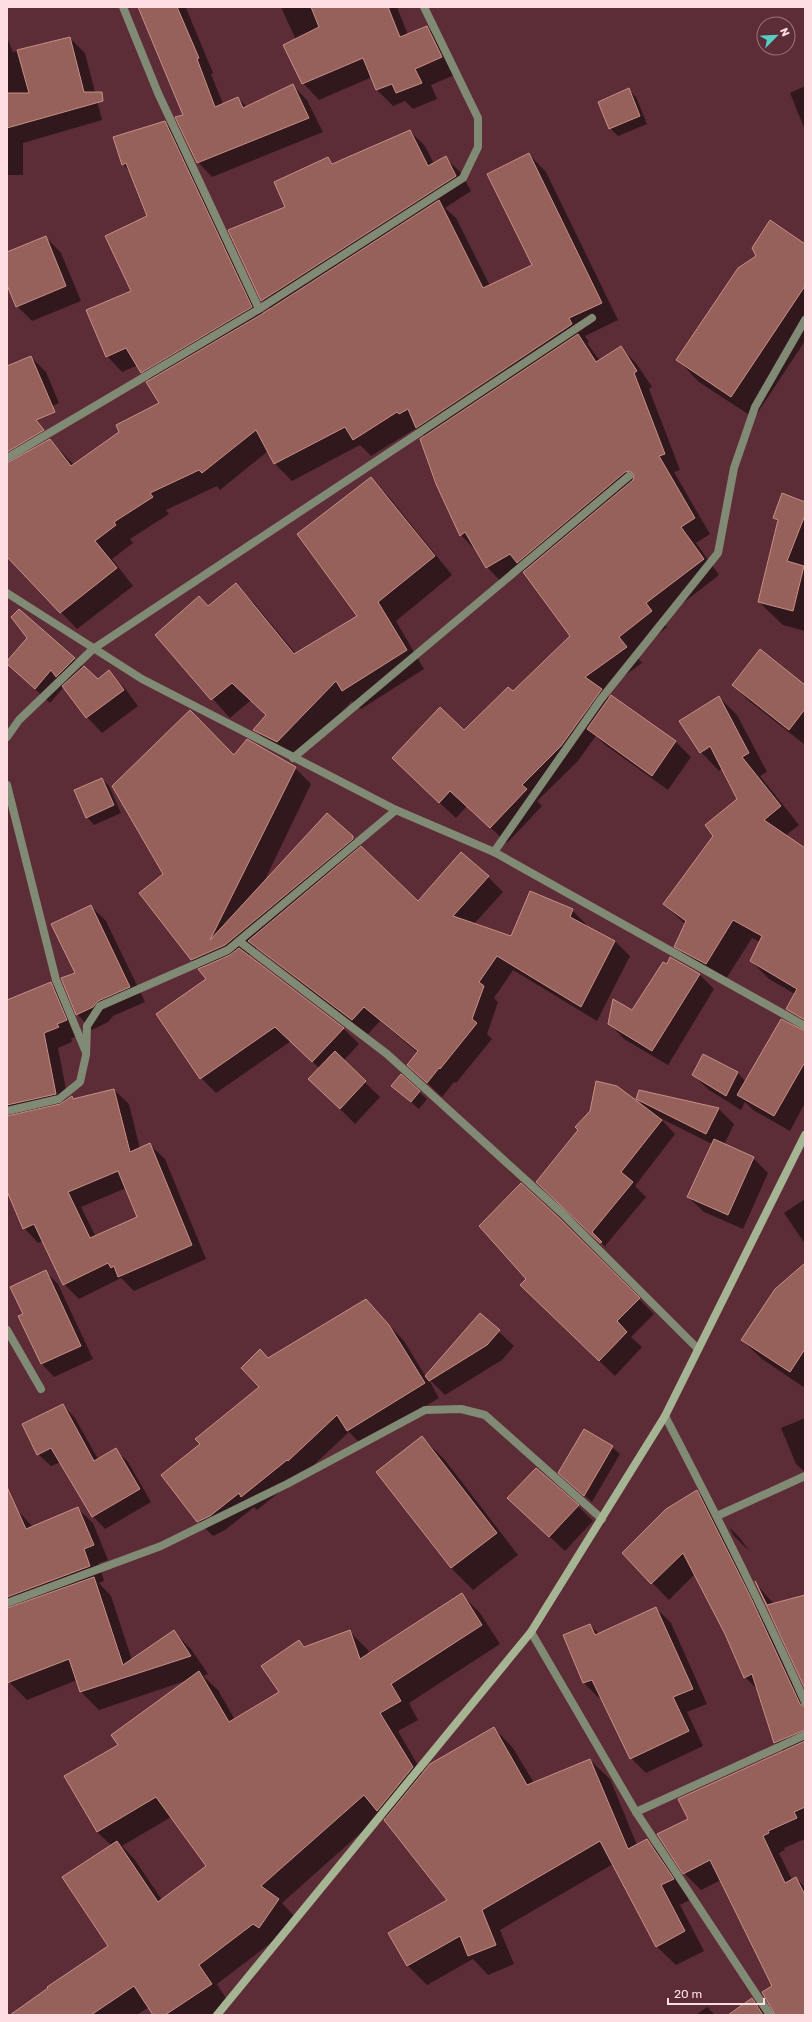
<svg xmlns="http://www.w3.org/2000/svg" width="812" height="2022" font-family="Rubik,sans-serif">
	<style>
		.shadow { fill: #0007; fill-rule: evenodd }
		.building { fill: #96615a; stroke: #c88f87; fill-rule: evenodd }
		.lines { fill: none; stroke-linecap: round; stroke-linejoin: round }
		.street { stroke: #808a75; stroke-width: 8 }
		.secondary { stroke: #a5b493; stroke-width: 8 }
	</style>
	<rect width="100%" height="100%" fill="#5d2d37"/>
	<!-- shadow -->
	<g class="shadow">
		<path d="M139,7l47,1 27,65 -2,1 12,30 15,-6 9,9 46,-21 14,14 16,32 -111,45 -14,-15 -14,-46z"/>
		<path d="M281,7h116l11,28 19,-8 16,16 14,31 -26,11 6,14 -24,10 -8,-8 -12,5 -16,-16 -5,-13 -53,23 -16,-17 -7,-43z"/>
		<path d="M7,37l6,15 57,-14 15,15 17,67 -79,23v32h-16z"/>
		<path d="M805,86v44l-15,-37z"/>
		<path d="M628,89l8,8 11,27 -29,12 -8,-8z"/>
		<path d="M165,122l15,16 83,176 8,-5 -9,-9 -33,-70 58,-23 41,-49 6,6 76,-33 15,15 9,18 12,-6 15,15 10,18 -26,17 11,10 34,68 43,-20 -4,-112 17,18 72,148 -33,16 4,6 -2,1 13,18 20,-14 16,16 16,24 -3,2 31,81 -6,2 36,62 -14,9 23,32 -58,45 6,7 -33,26 8,10 -39,28 7,7 1,-1 65,45 15,15 -23,33 -64,-46 -8,-8 -19,26 -40,39 5,5 -35,37 -40,-37 -11,12 -47,-44 104,-81 58,-57 -47,-65 -22,12 -15,-16 -11,-16 -15,-16 -36,-98 -7,-7 -3,-1 -44,27 -11,-11 -68,36 -17,-17 -7,-13 -48,39 -3,-4 -51,24 3,4 -39,25 3,4 -21,16 21,27 -56,43 -70,-74v-91l43,-24 24,25 86,-61 -10,-23 -12,-16 -16,7 -15,-16 25,-64 16,-76 -18,-44 -7,-8z"/>
		<path d="M46,237l15,16 20,48 -49,20 -15,-15 -10,-23v-30z"/>
		<path d="M805,245v96l-51,77 -55,-36 -21,-22z"/>
		<path d="M31,357l15,15 13,31 -51,23 -1,-59z"/>
		<path d="M371,478l18,19 63,78 -56,46 28,48 -63,40 -9,-8 -56,59 -23,-12 -18,-18 12,-15 -16,-15 -21,18 -74,-83 52,-28 28,-22 18,18 42,51 62,-37z"/>
		<path d="M805,503v128l-22,-6 -24,-23 19,-80 -4,-4z"/>
		<path d="M19,611l79,69 11,-8 15,15 14,19 -36,27 -15,-16 -23,-30 -14,16 -43,-40 21,-25z"/>
		<path d="M733,685l72,2 -1,57 -56,-44z"/>
		<path d="M719,697l18,18 30,57 -7,4 39,49 -14,11 20,13v151l-36,-21 -18,-18 9,-19 -8,-4 -28,44 -30,-17 -18,-19 9,-22 -21,-20 51,-68 24,-37 -16,-31 -4,3 -18,-19zM714,742l1,2 -11,8v-3z"/>
		<path d="M235,756l60,12 16,16 -49,102 90,-49 66,66 70,-26 15,15 -29,32 37,14 61,-28 15,15v2l28,14 15,15 -33,65 -84,-51 -19,28 4,4 -11,32 5,5 -36,44 -2,-1 -12,15 -18,-17 -6,-27 -38,-32 -13,14 -110,-87 -9,8 96,73 15,15 -16,17 37,36 -25,27 -30,-30 -5,-25 -29,-28 -75,52 -15,-15 6,-98 -6,-11 -9,-9 -28,-85z"/>
		<path d="M102,779l7,7 12,27 -27,12 -7,-8z"/>
		<path d="M91,906l15,15 39,81 -32,14 -5,6 -16,8 -15,-16 -1,-41z"/>
		<path d="M667,966l32,8 15,15 -46,76 -44,-26 -15,-16 24,-11z"/>
		<path d="M51,983l14,15 15,36 -9,5 1,3 -14,6 10,52 4,-3 2,3 40,-10 15,14 11,45 10,-4 15,14 41,100 -72,32 -13,-13 -42,21 -15,-15 -21,-43 -5,2 -14,-15 -17,-39v-188zM126,1188l13,29 -43,20 -15,-30z"/>
		<path d="M805,1038v65l-15,28 -37,-21 -8,-8 -4,8 -32,-20 -16,-15 44,-3 9,10z"/>
		<path d="M392,1086l27,6 8,7 -8,10z"/>
		<path d="M639,1092l80,17 15,15 -10,21 29,13 15,15 -25,56 -39,-17 -16,-15 24,-53 -52,-26 15,16 -40,52 11,11 -41,49 10,10 -64,-60 90,-93 -4,-4z"/>
		<path d="M805,1199v45l-21,-31z"/>
		<path d="M558,1218l96,96 -23,23 11,10 -27,29 -74,-71z"/>
		<path d="M805,1264v124l-43,-29 -20,-19z"/>
		<path d="M46,1272l12,12 35,75 -39,18 -12,-13 -18,-50z"/>
		<path d="M366,1300l38,41 22,36 54,-63 34,32 -12,14 -57,35 -17,-17 11,20 -77,47 -13,-13 -46,43 -1,-1 -45,36 -3,-3 -29,23 -12,6 -15,-15 3,-76 59,-58 8,-28z"/>
		<path d="M63,1405l12,13 23,41 17,-10 13,13 23,40 -46,27 -12,-13 -32,-54 -10,4 -13,-12z"/>
		<path d="M805,1418v54l-9,-8 -15,-36z"/>
		<path d="M422,1437l22,22 74,96 -45,35 -22,-22 -73,-96z"/>
		<path d="M612,1447l8,7 -28,48 -25,-22z"/>
		<path d="M697,1491l17,17 91,189v142l-21,9 1,2 -6,3 13,27 4,-2 9,9v128h-29l-3,-29 -52,-106 -20,10 -17,-17 6,-54 94,-67 -9,-9 -17,-53 -13,-13 -19,-43 -31,-60 -26,26 -46,-47z"/>
		<path d="M578,1506l15,15 -28,30 -41,-38z"/>
		<path d="M16,1509l17,18 45,-18 15,14 15,37 -9,3 5,18 -5,2 12,13 21,64 41,-29 18,18 17,25 -5,2 15,14 17,30 45,-28 19,-51 7,6 43,-16 19,19 1,4 92,-60 19,19 20,31 -91,59 9,17 -20,11 25,43 71,-46 19,20 21,35 56,-23 20,19 27,66 10,-5 20,20 25,39 -12,6 24,46 -28,14 -20,-19 -43,-82 -113,66 14,34 -26,11 -15,-16 -46,26 -19,-19 -19,-33 60,-33 -67,-86 -100,89 15,16 -25,23 -55,42 12,19 -18,12h-57l-5,-8 -12,8h-125l97,-68 3,-101 -15,-14 22,-87 66,-64 -86,29 -18,-18 -4,-12 -50,20 -18,-18 -2,-6v-163zM171,1817l36,49 -45,34 -27,-40 -13,-14z"/>
		<path d="M729,1527l11,11 9,13 -15,-15z"/>
		<path d="M758,1586l16,18 31,-8v91z"/>
		<path d="M656,1608l15,15 36,81 -20,8 16,34 -57,27 -15,-15 -30,-61 -2,1 -15,-15 -20,-48 26,-10 9,9z"/>
		<path d="M752,2000l16,15h-39z"/>
		<path d="M707,2007l8,8h-19z"/>
	</g>
	<!-- building -->
	<g class="building">
		<path d="M138,7h39l22,51 -2,1 18,48 23,-10 5,11 50,-24 16,34 -112,45 -22,-46 8,-2z"/>
		<path d="M311,7h77l12,30 27,-11 15,31 -27,12 7,14 -26,10 -4,-9 -16,6 -13,-32 -61,26 -19,-39 36,-18z"/>
		<path d="M70,37l14,55h18l1,9 -96,27v-35h22l-12,-43z"/>
		<path d="M629,88l11,28 -31,13 -11,-27z"/>
		<path d="M165,121l87,186 -111,66 -15,-25 -20,9 -20,-47 45,-19 -26,-55 42,-20 -21,-53 -4,2 -9,-28z"/>
		<path d="M410,130l18,36 18,-10 10,20 -195,125 -33,-71 57,-23 -11,-25 54,-25 4,7z"/>
		<path d="M529,153l73,150 -33,15 3,6 -156,104 -8,-19 -9,5 -2,-2 -44,28 -8,-13 -71,37 -18,-34 -54,43 -3,-3 -49,23 3,4 -39,25 2,3 -21,16 22,27 -57,45 -53,-56v-94l43,-24 21,27 48,-34 -3,-7 43,-22 -13,-21 116,-68 177,-114 44,88 49,-23 -45,-91z"/>
		<path d="M770,220l35,24v42l-74,111 -55,-37 62,-92 18,-12 -4,-8z"/>
		<path d="M46,236l20,50 -50,21 -9,-22v-33z"/>
		<path d="M578,334l18,28 25,-16 16,25 -3,2 31,81 -6,2 36,62 -14,9 23,32 -58,44 6,8 -33,26 8,10 -42,30 17,12 -41,57 -39,39 5,4 -37,39 -40,-37 -11,12 -47,-45 48,-51 24,23 44,-43 5,4 57,-55 -47,-64 110,-92 1,-5 -4,-4 -5,1 -108,91 -7,-9 -24,14 -21,-36 -5,4 -24,-52 -16,-45z"/>
		<path d="M31,356l24,56 -19,8 8,10 -37,22v-86z"/>
		<path d="M371,477l64,79 -57,46 29,48 -65,41 -6,-10 -59,61 -24,-12 13,-15 -34,-32 -21,17 -56,-65 44,-39 9,10 28,-23 58,71 63,-38 -60,-82z"/>
		<path d="M782,493l23,9v13l-18,46 17,5 -11,45 -35,-9 20,-82 -5,-2z"/>
		<path d="M19,609l56,49 -19,19 -5,-7 -16,19 -28,-25v-3l20,-23 -16,-21z"/>
		<path d="M760,649l45,36v24l-16,21 -57,-45z"/>
		<path d="M84,666l14,13 11,-9 15,20 -38,28 -24,-32z"/>
		<path d="M611,695l65,46 -24,35 -65,-47z"/>
		<path d="M719,696l30,57 -7,4 39,49 -17,14 41,28v172l-19,-11 11,-20 -47,-28 12,-25 -29,-16 -27,44 -32,-17 12,-26 -23,-17 50,-68 -8,-11 32,-26 -27,-53 -10,7 -21,-32z"/>
		<path d="M190,710l44,45 13,-16 49,28 -86,173 117,-127 26,23v3l-128,106 -34,15 -52,-67 24,-19 -51,-88z"/>
		<path d="M102,778l12,27 -28,13 -12,-28z"/>
		<path d="M361,846l57,55 43,-49 28,24 -36,40 58,20 19,-45 43,18 -3,8 45,24 -34,66 -84,-51 -18,26 5,4 -12,33 5,4 -37,46 -1,-1 -12,15 -20,-18 11,-14 -54,-44 -12,13 -104,-79z"/>
		<path d="M91,905l39,82 -32,14 -5,6 -17,8 -15,-37 14,-5 -24,-49z"/>
		<path d="M239,948l105,80 -32,34 -37,-35 -75,52 -44,-65 50,-35 -8,-10 32,-14z"/>
		<path d="M670,957l30,17 -48,77 -44,-27 5,-25 19,11 31,-48 4,2z"/>
		<path d="M51,982l16,38 -10,4 2,3 -15,6 12,61 -49,11v-105z"/>
		<path d="M781,1019l24,12v31l-31,54 -37,-21z"/>
		<path d="M335,1051l31,30 -26,28 -32,-30z"/>
		<path d="M703,1054l35,18 -12,24 -34,-21z"/>
		<path d="M401,1074l19,17 -9,11 -20,-16z"/>
		<path d="M596,1081l21,5 45,34 -41,52 12,10 -41,50 10,10 -2,1 -64,-61 42,-52 -3,-3 15,-16z"/>
		<path d="M114,1089l16,63 20,-9 42,102 -74,32 -4,-11 -3,2 -3,-5 -45,22 -29,-61 -11,5 -16,-38v-75l53,-12 12,-8 1,3zM118,1171l19,46 -47,21 -22,-46z"/>
		<path d="M639,1090l80,18 -13,26 -70,-35z"/>
		<path d="M714,1139l40,18 -26,58 -41,-18z"/>
		<path d="M521,1183l37,34 82,81 -23,23 10,11 -28,29 -79,-76 6,-6 -47,-53z"/>
		<path d="M805,1263v86l-15,23 -49,-32 34,-51z"/>
		<path d="M46,1270l35,76 -40,18 -23,-48 5,-2 -13,-27z"/>
		<path d="M366,1299l23,26 36,58 -78,48 -10,-16 -49,46 -1,-1 -46,37 -2,-4 -29,23 -13,6 -36,-47 39,-31 -5,-5 64,-52 -18,-19 19,-19 8,9z"/>
		<path d="M480,1313l20,17 -13,15 -58,36 -4,-5z"/>
		<path d="M63,1404l31,57 22,-13 24,41 -48,28 -41,-69 -14,7 -15,-31z"/>
		<path d="M584,1429l29,17 -29,50 -26,-23z"/>
		<path d="M422,1436l75,97 -46,35 -75,-96z"/>
		<path d="M536,1468l43,37 -30,32 -42,-39z"/>
		<path d="M7,1487l19,42 52,-22 16,38 -10,4 6,17 -83,31z"/>
		<path d="M697,1490l53,106 50,108 5,3v23l-31,13 -22,-69 -8,4 -19,-44 -42,-81 -32,31 -29,-31 44,-44z"/>
		<path d="M94,1577l29,88 51,-35 17,26 -111,36 -11,-33 -62,24v-75z"/>
		<path d="M755,1581l12,24 38,-10v94z"/>
		<path d="M462,1593l20,32 -91,59 10,17 -21,12 33,54 -36,44 -13,-16 -103,91 18,13 -20,29 -6,-4 -54,41 13,19 -47,31h-12l-19,-29 -43,29h-81l38,-27 -1,-1 61,-41 -46,-69 55,-36 41,61 48,-36 -50,-69 -59,35 -33,-56 54,-31 -7,-10 88,-64 30,51 50,-30 -18,-26 38,-26 5,7 46,-17 10,29z"/>
		<path d="M656,1607l37,82 -20,8 16,34 -59,28 -38,-79 -9,3 -20,-48 27,-11 5,11z"/>
		<path d="M494,1727l33,58 63,-26 38,90 19,-10 27,40 -13,6 24,46 -29,16 -56,-106 -118,69 14,35 -28,11 -8,-20 -53,30 -19,-33 59,-33 -63,-80 46,-56z"/>
		<path d="M805,1741v66l-11,5 3,6 -29,13 1,2 -6,3 22,47 11,-6 9,18v120h-30l-13,-23 10,-6 -62,-126 -27,14 -26,-40 31,-15 -10,-20z"/>
		<path d="M752,1998l11,17h-35z"/>
	</g>
	<g class="lines">
		<!-- street -->
		<g class="street">
			<path d="M123,7l35,86 101,216"/>
			<path d="M7,458l252,-149 204,-131 15,-31v-29l-54,-111"/>
			<path d="M7,593l135,86 254,131 98,42 311,174"/>
			<path d="M7,737l12,-17 74,-71 499,-331"/>
			<path d="M293,758l336,-282"/>
			<path d="M7,785l49,195 29,70"/>
			<path d="M494,852l107,-153 117,-146 16,-85 21,-61 50,-87"/>
			<path d="M239,941l148,113 175,159 136,136"/>
			<path d="M7,1111l52,-12 21,-17 6,-27 1,-29 13,-20 128,-56 168,-140"/>
			<path d="M7,1330l34,59"/>
			<path d="M665,1416c49,94 97,189 140,286"/>
			<path d="M717,1516l88,-40"/>
			<path d="M7,1603l154,-57 126,-62 138,-74 36,-1 24,6 117,104"/>
			<path d="M531,1632l105,180 134,203"/>
			<path d="M636,1812l169,-77"/>
		</g>
		<!-- secondary -->
		<path class="secondary" d="M217,2015l314,-383 134,-216 140,-281"/>
	</g>
	<!-- border -->
	<rect width="812" height="2022" fill="none" stroke="#fddde2" stroke-width="16"/>
	<!-- north arrow -->
	<g transform="translate(776 36) rotate(66)"><circle r="19" fill="#5d2d37" stroke="#9d737b"/>
	<path d="M0-3L7 15L0 10L-7 15Z" fill="#56cec4"/>
	<text y="-6" font-size="11" font-weight="bold" text-anchor="middle" fill="#fddde2">N</text>
	</g>
	<!-- scale -->
	<path d="M668 1998v6h96v-6" fill="none" stroke="#fddde2" stroke-width="2"/>
	<text x="674" y="1998" font-size="12" fill="#fddde2" stroke="#5d2d37" stroke-width="3" paint-order="stroke">20 m</text>
</svg>
